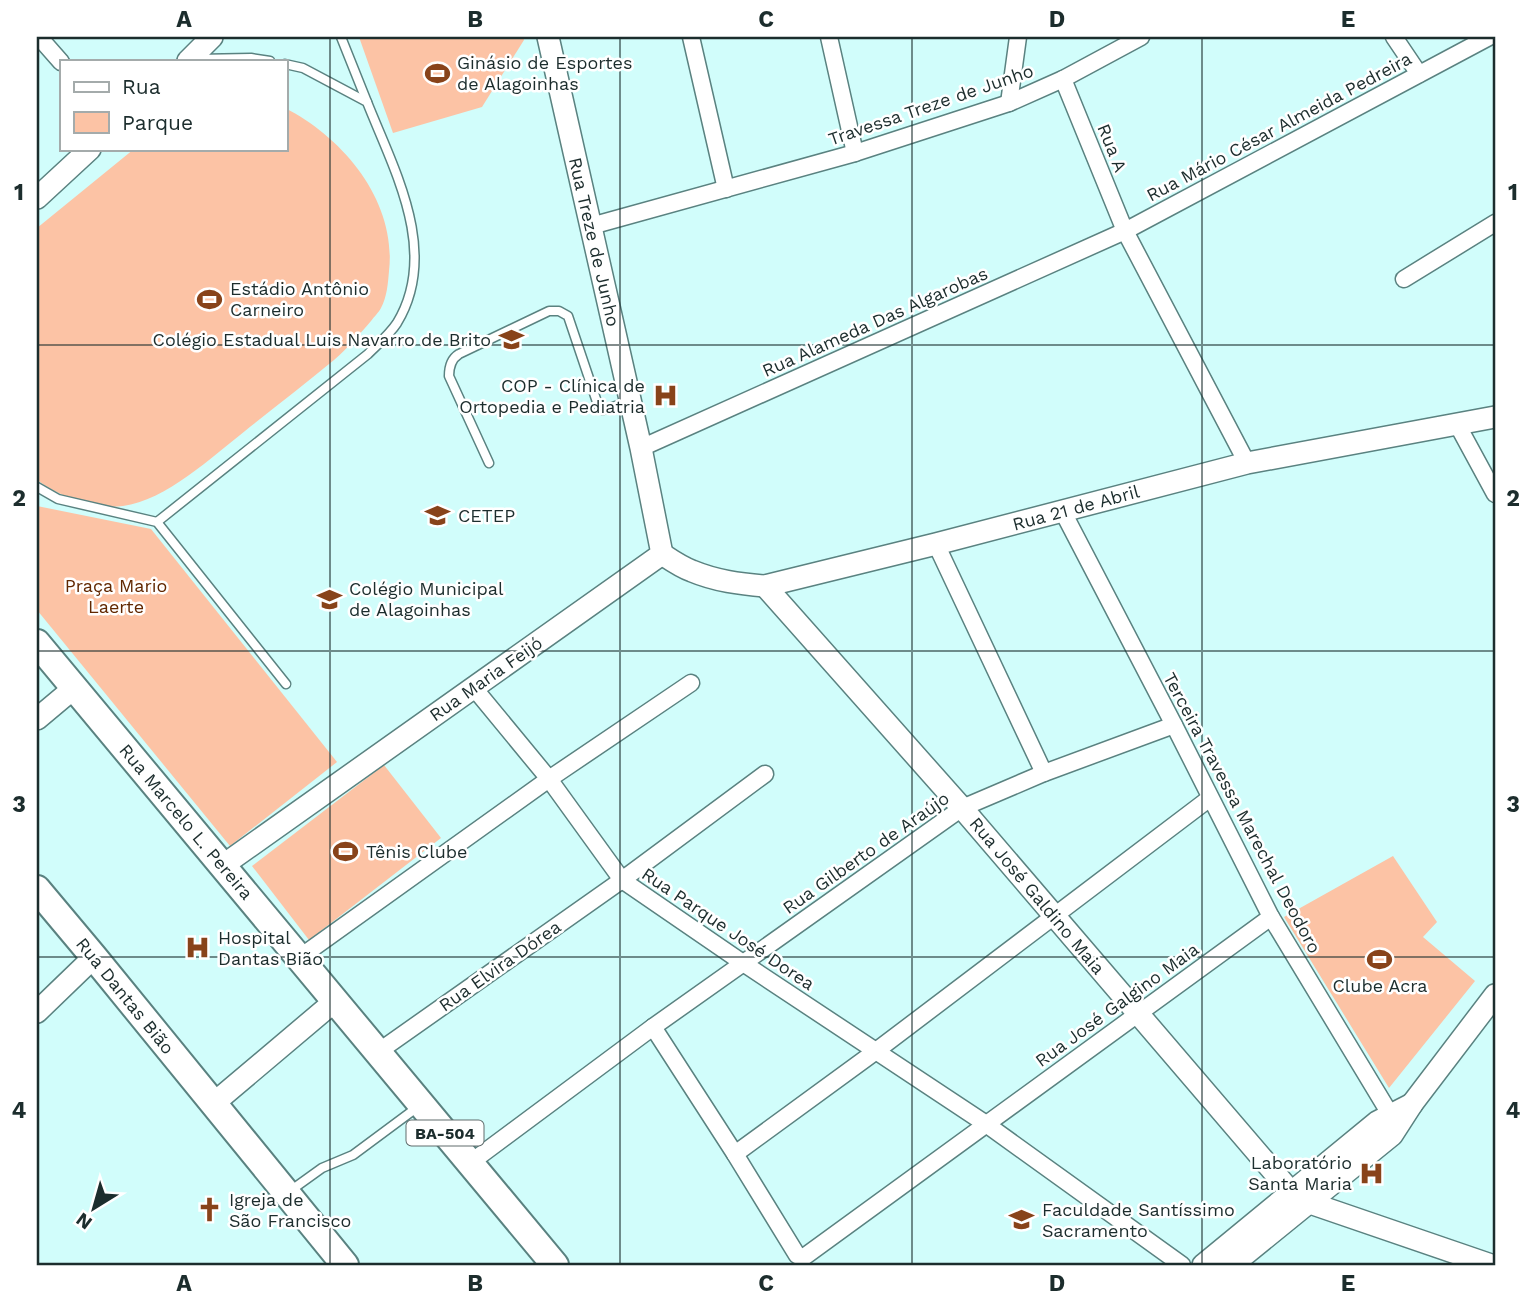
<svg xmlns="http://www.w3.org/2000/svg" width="1532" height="1302" font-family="'Work Sans',sans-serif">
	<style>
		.green { fill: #fcc3a5 }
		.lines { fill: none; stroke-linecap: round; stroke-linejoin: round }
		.service-casing { stroke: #5a8280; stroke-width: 11 }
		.minor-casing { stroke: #5a8280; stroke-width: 19 }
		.tertiary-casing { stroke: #5a8280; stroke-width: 24 }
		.primary-casing { stroke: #5a8280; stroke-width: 30 }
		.service { stroke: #fff; stroke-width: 8 }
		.minor { stroke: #fff; stroke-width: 16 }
		.tertiary { stroke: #fff; stroke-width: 21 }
		.primary { stroke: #fff; stroke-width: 26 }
		.grid { fill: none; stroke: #1c2d2d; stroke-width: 2; stroke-opacity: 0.55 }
		.labels { text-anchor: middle; stroke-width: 5; stroke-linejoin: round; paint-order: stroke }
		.shield { fill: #fff; stroke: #606c6c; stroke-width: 2 }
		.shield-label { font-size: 16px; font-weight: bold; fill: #1c2d2d }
		.poi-label { font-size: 18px; fill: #1c2d2d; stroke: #fff; text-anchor: start }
		.street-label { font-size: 18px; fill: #1c2d2d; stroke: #fff }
		.park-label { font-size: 18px; fill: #612700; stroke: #fff }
		.neatline { fill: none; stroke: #1c2d2d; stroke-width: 2.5 }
		.grid-label { font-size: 23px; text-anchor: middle; font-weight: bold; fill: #1c2d2d }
	</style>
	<rect width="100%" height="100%" fill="#d1fdfb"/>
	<!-- green -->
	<g class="green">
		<path d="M359,37h164l1,3 -42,67 -89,26z"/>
		<path d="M285,108c59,30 112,94 104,163 -1,12 -2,26 -8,37 -2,4 -7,9 -10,13 -12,14 -23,27 -37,39 -29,24 -59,47 -89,71 -32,25 -80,70 -122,75 -30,4 -62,-9 -86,-26v-252l97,-79h151z"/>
		<path d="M37,506l114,23 186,233 -107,84 -193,-236z"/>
		<path d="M384,765l57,73 -132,102 -57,-74z"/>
		<path d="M1393,856l44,66 -14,15 52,44 -86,107 -105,-171z"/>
	</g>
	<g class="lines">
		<defs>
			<g id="service">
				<path d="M341,37l26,65"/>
				<path d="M196,59l55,-1 19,3"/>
				<path d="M489,463l-40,-87c0,-9 2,-17 10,-22l90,-43h10l9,5 31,92 4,2 25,-8"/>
				<path d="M37,487l21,12 99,23 129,162"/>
				<path d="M157,522l211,-168c9,-9 22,-20 29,-31 43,-71 -3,-153 -30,-221l-64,-34 -18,-4"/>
				<path d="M290,1191l32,-23 31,-13 66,-49"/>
			</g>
			<g id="minor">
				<path d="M39,37l22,25"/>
				<path d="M691,37l35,152"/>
				<path d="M829,37l26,116"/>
				<path d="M1394,37l25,37"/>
				<path d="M1063,79l62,152 122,232"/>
				<path d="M1009,103l9,-66"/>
				<path d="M591,226l264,-73 154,-50 54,-24 78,-42"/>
				<path d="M1404,279l91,-56"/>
				<path d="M1457,424l38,70"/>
				<path d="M641,448l484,-217 364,-194"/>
				<path d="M1063,512l111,213 97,192 119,197 8,9"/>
				<path d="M936,544l108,229"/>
				<path d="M474,688l75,91 73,101 121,83 243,161 196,141"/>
				<path d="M299,958l250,-179 142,-96"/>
				<path d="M653,1027l82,127 62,101 4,2h3l467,-340"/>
				<path d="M378,1052l244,-172 143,-106"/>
				<path d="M735,1154l141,-103 334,-253"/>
				<path d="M470,1163l183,-136 309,-219 82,-35 130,-48"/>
			</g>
			<g id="tertiary">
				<path d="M188,61l24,-24"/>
				<path d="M37,198l53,-49"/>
				<path d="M662,554c9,6 19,13 30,17 24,10 48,13 73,15l171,-42 311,-81 248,-46"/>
				<path d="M765,586l197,222 329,384 19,11 181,62"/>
				<path d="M37,719l37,-31"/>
				<path d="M222,866l440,-312 -21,-106 -93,-411"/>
				<path d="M37,1012l57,-55"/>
				<path d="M213,1104l122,-103"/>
				<path d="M1203,1265l174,-143 35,-18"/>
				<path d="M1232,1265l160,-130 20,-31 83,-109"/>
			</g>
			<g id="primary">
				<path d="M37,643l518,622"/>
				<path d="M37,889l57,68 251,308"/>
			</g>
		</defs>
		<!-- service casing -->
		<use href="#service" class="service-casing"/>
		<!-- minor casing -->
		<use href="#minor" class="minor-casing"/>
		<!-- tertiary casing -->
		<use href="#tertiary" class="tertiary-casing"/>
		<!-- primary casing -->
		<use href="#primary" class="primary-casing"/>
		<!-- service -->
		<use href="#service" class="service"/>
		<!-- minor -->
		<use href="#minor" class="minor"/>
		<!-- tertiary -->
		<use href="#tertiary" class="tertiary"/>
		<!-- primary -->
		<use href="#primary" class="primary"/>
	</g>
	<!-- grid -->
	<path class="grid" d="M330,37v1228M620,37v1228M912,37v1228M1202,37v1228M37,345h1458M37,651h1458M37,957h1458"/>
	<!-- icons -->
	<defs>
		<symbol id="stadium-bare" viewBox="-9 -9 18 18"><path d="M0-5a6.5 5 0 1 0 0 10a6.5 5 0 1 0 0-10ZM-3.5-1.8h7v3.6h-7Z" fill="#88431a" stroke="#fff" stroke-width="2.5" paint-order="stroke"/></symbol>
		<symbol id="school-bare" viewBox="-9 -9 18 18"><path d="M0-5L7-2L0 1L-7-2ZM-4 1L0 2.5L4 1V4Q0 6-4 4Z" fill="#88431a" stroke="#fff" stroke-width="2.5" paint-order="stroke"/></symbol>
		<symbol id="hospital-bare" viewBox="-9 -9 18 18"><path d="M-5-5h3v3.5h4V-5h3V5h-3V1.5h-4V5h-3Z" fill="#88431a" stroke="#fff" stroke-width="2.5" paint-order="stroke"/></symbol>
		<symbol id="church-bare" viewBox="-9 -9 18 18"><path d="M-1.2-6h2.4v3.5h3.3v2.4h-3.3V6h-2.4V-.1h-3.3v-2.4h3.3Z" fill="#88431a" stroke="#fff" stroke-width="2.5" paint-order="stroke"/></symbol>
		<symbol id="university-bare" viewBox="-9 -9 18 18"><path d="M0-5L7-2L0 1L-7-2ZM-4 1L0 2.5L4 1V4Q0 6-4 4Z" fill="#88431a" stroke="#fff" stroke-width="2.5" paint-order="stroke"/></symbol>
	</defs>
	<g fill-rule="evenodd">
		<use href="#stadium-bare" x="420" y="56" width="35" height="35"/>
		<use href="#stadium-bare" x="192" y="282" width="35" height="35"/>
		<use href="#school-bare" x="494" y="322" width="35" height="35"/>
		<use href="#hospital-bare" x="648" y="378" width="35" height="35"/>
		<use href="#school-bare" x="420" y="498" width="35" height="35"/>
		<use href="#school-bare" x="312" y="582" width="35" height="35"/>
		<use href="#stadium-bare" x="328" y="834" width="35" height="35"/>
		<use href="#hospital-bare" x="180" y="930" width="35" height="35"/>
		<use href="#stadium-bare" x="1362" y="942" width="35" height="35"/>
		<use href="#hospital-bare" x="1354" y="1156" width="35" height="35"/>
		<use href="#church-bare" x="192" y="1192" width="35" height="35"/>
		<use href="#university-bare" x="1004" y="1202" width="35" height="35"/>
	</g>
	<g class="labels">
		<!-- shield labels -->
		<rect class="shield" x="406.5" y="1120.5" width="77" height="25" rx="5"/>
		<g class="shield-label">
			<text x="445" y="1139">BA-504</text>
		</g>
		<!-- poi labels -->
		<g class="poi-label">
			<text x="457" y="69">Ginásio de Esportes<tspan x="457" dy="21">de Alagoinhas</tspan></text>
			<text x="230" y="295">Estádio Antônio<tspan x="230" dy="21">Carneiro</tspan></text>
			<text x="491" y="346" text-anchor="end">Colégio Estadual Luis Navarro de Brito</text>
			<text x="645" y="392" text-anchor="end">COP - Clínica de<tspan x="645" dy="21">Ortopedia e Pediatria</tspan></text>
			<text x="458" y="522">CETEP</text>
			<text x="349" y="595">Colégio Municipal<tspan x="349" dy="21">de Alagoinhas</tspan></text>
			<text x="366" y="858">Tênis Clube</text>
			<text x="218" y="944">Hospital<tspan x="218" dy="21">Dantas Bião</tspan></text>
			<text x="1380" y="992" text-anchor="middle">Clube Acra</text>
			<text x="1352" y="1169" text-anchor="end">Laboratório<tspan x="1352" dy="21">Santa Maria</tspan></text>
			<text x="229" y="1206">Igreja de<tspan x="229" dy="21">São Francisco</tspan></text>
			<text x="1042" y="1216">Faculdade Santíssimo<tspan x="1042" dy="21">Sacramento</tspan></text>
		</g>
		<!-- street labels -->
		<g class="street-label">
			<text transform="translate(931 105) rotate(-19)" y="6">Travessa Treze de Junho</text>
			<text transform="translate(1279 127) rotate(-28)" y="6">Rua Mário César Almeida Pedreira</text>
			<text transform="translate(1112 148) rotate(68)" y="6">Rua A</text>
			<text transform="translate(594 242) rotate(77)" y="6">Rua Treze de Junho</text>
			<text transform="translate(875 322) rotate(-24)" y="6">Rua Alameda Das Algarobas</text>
			<text transform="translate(1076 508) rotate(-15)" y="6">Rua 21 de Abril</text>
			<text transform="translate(486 679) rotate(-35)" y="6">Rua Maria Feijó</text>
			<text transform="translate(1242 813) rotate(62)" y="6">Terceira Travessa Marechal Deodoro</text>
			<text transform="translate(186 822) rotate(50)" y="6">Rua Marcelo L. Pereira</text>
			<text transform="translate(866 853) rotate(-35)" y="6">Rua Gilberto de Araújo</text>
			<text transform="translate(1037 896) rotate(50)" y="6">Rua José Galdino Maia</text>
			<text transform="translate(728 929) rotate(34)" y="6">Rua Parque José Dorea</text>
			<text transform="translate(500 966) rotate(-35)" y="6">Rua Elvira Dórea</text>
			<text transform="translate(125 996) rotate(51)" y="6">Rua Dantas Bião</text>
			<text transform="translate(1117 1005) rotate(-36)" y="6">Rua José Galgino Maia</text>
		</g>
		<!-- park labels -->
		<g class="park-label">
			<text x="116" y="592">Praça Mario<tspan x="116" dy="21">Laerte</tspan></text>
		</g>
	</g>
	<!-- border -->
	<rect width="1532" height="1302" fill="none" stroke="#ffffff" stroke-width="77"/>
	<!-- legend -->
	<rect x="60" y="60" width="228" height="91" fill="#ffffff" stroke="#a4abab" stroke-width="2"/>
	<rect x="74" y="82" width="35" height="10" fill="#ffffff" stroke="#a4abab" stroke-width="2"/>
	<text x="122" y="94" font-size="21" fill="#1c2d2d">Rua</text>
	<rect x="74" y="112" width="35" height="21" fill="#fcc3a5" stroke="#a4abab" stroke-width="2"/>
	<text x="122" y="130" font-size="21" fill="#1c2d2d">Parque</text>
	<!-- north arrow -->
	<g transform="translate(94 1208) rotate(217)" stroke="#ffffff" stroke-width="5" paint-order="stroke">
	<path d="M0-5L12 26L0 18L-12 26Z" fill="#1c2d2d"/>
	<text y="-10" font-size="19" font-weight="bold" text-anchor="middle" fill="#1c2d2d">N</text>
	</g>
	<rect x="38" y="38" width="1456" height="1226" class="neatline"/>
	<g class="grid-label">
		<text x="184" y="27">A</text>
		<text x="475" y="27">B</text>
		<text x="766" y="27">C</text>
		<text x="1057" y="27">D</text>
		<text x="1348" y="27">E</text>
		<text x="19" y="200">1</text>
		<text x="1513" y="200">1</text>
		<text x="19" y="506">2</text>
		<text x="1513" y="506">2</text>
		<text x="19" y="812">3</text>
		<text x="1513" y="812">3</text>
		<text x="19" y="1118">4</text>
		<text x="1513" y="1118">4</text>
		<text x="184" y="1291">A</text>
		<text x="475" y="1291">B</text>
		<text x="766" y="1291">C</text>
		<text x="1057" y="1291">D</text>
		<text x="1348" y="1291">E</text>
	</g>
</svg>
